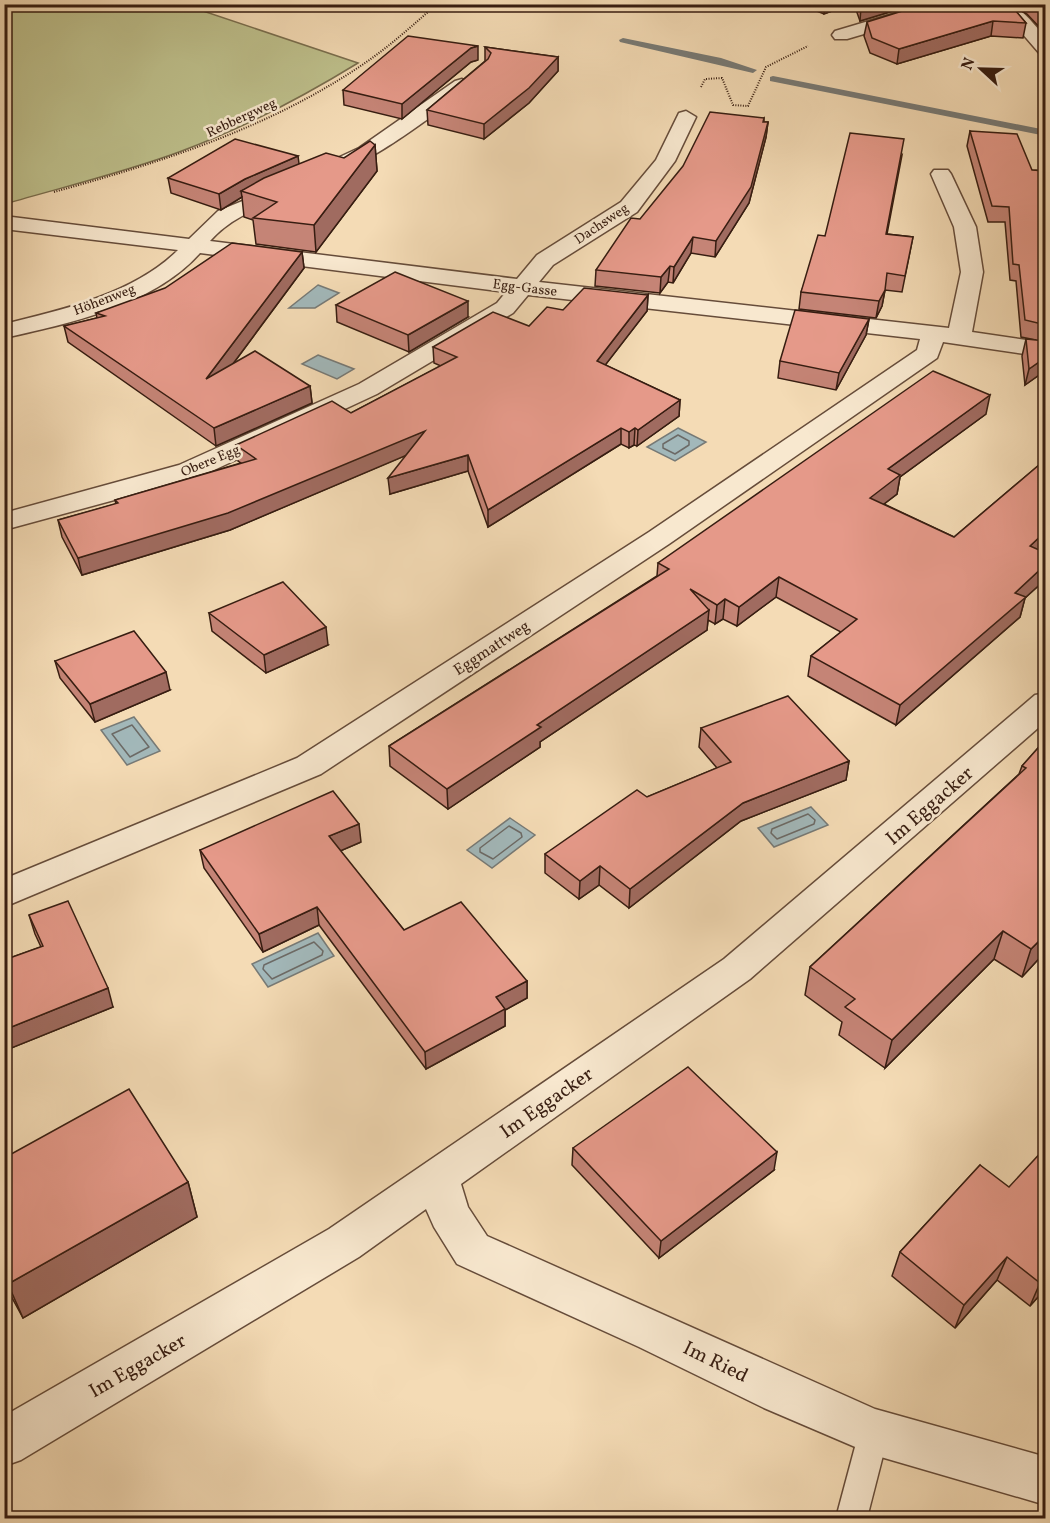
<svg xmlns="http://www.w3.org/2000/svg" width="1050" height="1523" font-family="Vollkorn,serif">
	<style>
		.green { fill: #bec08c; stroke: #7a6e4e; stroke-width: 1.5 }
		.water { fill: #a2b8ba; stroke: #777a76; stroke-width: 1.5 }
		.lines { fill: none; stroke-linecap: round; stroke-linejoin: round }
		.shore { stroke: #6c6a66; stroke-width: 1.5 }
		.stream { fill: #777a76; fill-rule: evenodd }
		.lane-casing { stroke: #664c3a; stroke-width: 3 }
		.street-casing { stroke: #664c3a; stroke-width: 3 }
		.path { stroke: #371d11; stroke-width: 2; stroke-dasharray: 1 1.5; stroke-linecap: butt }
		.lane { fill: #f8e8cf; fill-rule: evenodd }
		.street { fill: #f8e8cf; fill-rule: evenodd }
		.wall { fill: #c58476; stroke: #371d11; stroke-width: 1.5 }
		.shaded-wall { fill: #a06b60; stroke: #371d11; stroke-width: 1.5 }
		.building { fill: #e59989; stroke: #371d11; stroke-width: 1.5 }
		.labels { text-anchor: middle; stroke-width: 5; stroke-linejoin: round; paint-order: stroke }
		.far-street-label { font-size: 14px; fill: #371d11; stroke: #f8e8cf }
		.street-label { font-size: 16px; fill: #371d11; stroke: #f8e8cf }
		.near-street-label { font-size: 20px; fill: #371d11; stroke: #f8e8cf }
	</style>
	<rect width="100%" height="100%" fill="#f4dbb5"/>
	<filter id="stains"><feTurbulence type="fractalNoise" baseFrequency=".00333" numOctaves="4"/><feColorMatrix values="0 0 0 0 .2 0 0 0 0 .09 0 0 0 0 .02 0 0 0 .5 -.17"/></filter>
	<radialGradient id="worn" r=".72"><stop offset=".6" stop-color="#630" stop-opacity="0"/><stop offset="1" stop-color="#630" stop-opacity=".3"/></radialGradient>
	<!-- green -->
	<path class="green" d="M5,4l202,1 -7,5 158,53c-57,35 -116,66 -179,89 -57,21 -116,35 -174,52z"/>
	<!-- water -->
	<g class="water">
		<path d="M318,285l21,8 -24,15h-26z"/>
		<path d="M318,355l36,14 -17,10 -35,-15z"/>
		<path d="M678,428l28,14 -31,19 -28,-14z"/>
		<path d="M134,717l26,34 -33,14 -26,-35z"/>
		<path d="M811,807l17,18 -54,22 -16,-19z"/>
		<path d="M510,818l25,17 -43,33 -25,-18z"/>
		<path d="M318,933l16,23 -66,31 -16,-23z"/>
	</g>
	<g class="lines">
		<!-- shore -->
		<g class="shore">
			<path d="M678,435l11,6v4l-14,9 -12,-6v-4z"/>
			<path d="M132,725l17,22 -19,10 -18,-23z"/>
			<path d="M808,814l7,6 -1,4 -37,15 -6,-6 1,-4z"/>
			<path d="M509,826l12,7 1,4 -29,22 -13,-7v-4z"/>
			<path d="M314,942l9,9 -1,4 -50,24 -9,-10 1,-4z"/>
		</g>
		<!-- stream -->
		<g class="stream">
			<path d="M623,38l98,20 36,12 -4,3 -133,-31 -1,-2z"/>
			<path d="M773,76l273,54v6l-276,-55v-4z"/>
		</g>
		<defs>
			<path id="lane" d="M874,1417l11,4 4,11 -22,86h-31l23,-86 4,-11z"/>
			<g id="street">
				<path d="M926,4h28l-2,4 -105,31h-12l-3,-4 3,-4z"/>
				<path d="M984,4c38,0 38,7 62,34v17l-6,-1 -32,-37z"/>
				<path d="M462,79l9,6 -2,4c-26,18 -113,88 -140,81l-3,-4 3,-4 30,-14 96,-67z"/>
				<path d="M686,111l10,6 -21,44 -38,51 -84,53 -14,17 410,46 12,-56 -7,-45 -23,-53 3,-4h14l3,4 25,53 7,45 -11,60 74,11v14l-103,-15 -6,16 -268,186 -348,230 -317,133v-28l293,-121 352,-226 268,-182 3,-11 -392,-44 -15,18 -136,81 -178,83 -195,53v-17l175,-48 180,-81 138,-81 9,-11 -306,-39c-47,53 -130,70 -196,85v-14c58,-14 130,-30 174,-74l-174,-21v-13l185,23 29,-28 66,-27 7,2 3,4 -3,4c-30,13 -59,22 -81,47l307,38 20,-24 84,-53 35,-42 23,-47z"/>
				<path d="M1046,693v28l-296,258 -289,205 7,23 19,29 388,173 164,46 7,-2v48l-7,2 -165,-48 -110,-47 -125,-61 -182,-83 -23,-37 -8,-18 -67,48 -338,203 -17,6v-50l325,-187 395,-270 311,-264z"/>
			</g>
		</defs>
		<!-- lane casing -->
		<use href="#lane" class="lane-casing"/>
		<!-- street casing -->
		<use href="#street" class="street-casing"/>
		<!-- path -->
		<g class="path">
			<path d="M701,87l4,-8 17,-1 11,27 15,1 18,-39 42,-21"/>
			<path d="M54,192c108,-30 215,-64 308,-127 27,-18 51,-40 75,-61"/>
		</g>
		<!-- lane -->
		<use href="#lane" class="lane"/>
		<!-- street -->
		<use href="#street" class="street"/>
	</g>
	<!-- wall -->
	<g class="wall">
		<path d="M691,4h21l-9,4z"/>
		<path d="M799,4h52l-27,10z"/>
		<path d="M854,4h62l-56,17z"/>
		<path d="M925,4h121v30l-19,-20 -17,-9 16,18 -3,15 -32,-2 -94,28 -27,-11 -6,-17 3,-14z"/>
		<path d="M485,47l73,10v14l-29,32 -45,36 -56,-14 -1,-15 58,-49z"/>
		<path d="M478,60l-7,2 -69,57 -58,-14 -1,-15z"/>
		<path d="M764,118v4h4l-2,15 -17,66 -34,54 -24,-4 -18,30 -5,-1 -8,11 -65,-7 1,-16z"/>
		<path d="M970,131l62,39 14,1v199l-21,15 -3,-29 4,-17 10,1 -15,-3 -5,-56 -6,-1 -5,-58h-17l-21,-76z"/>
		<path d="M375,145l2,26 -61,81 -60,-8 -3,-24 -9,-3 -2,-20 -21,13 -50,-17 -3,-15 131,-14 45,-6z"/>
		<path d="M902,155l-15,79 26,3 -11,55 -17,-2 -3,16 -6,12 -77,-9 2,-17 24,-56z"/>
		<path d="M302,252l2,16 -71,96 77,22 2,17 -96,43 -148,-104 -4,-16 33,-8 -1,-5z"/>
		<path d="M648,295l-1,16 -42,54 75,35 -1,16 -42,30 -3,-1 -5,3 -8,-4 -133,83 -20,-56 -78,23 16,-39 -176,75 -148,45 -20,-38 -4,-17 58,-16 -1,-4 126,-37 -3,-2 -2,-16 115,-32 90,-47 -7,-3 -1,-16 96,-21 34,-16z"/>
		<path d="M336,305l132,12 -59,35 -72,-30z"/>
		<path d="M869,319l-3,16 -30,55 -58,-12 2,-17z"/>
		<path d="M986,414l-86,63 -3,17 -13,10 70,33 92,-78v86l-6,5 6,3v26l-21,19 -5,19 -124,108 -88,-49 3,-20 30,-24 -65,-35 -39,29 -14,-7 -8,5 -7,-4 -1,10 -167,112v5l-92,62 -58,-43 -1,-20 268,-170 1,-13z"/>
		<path d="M209,613l119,32 -62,28 -54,-42z"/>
		<path d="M55,661l115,29 -75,32 -35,-44z"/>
		<path d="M701,728l148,33 -3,19 -105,41 -112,87 -30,-23 -20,14 -34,-26v-19l102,-57 70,-29 -18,-21z"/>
		<path d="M1046,739v212l-24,26 -28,-18 -109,109 -46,-33 3,-13 -37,-27 5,-28 209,-193 3,-8z"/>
		<path d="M361,842l-21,9 64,79 123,51v17l-22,12v16l-79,43 -107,-144 -56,27 -59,-84 -4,-18z"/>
		<path d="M29,915l84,92 -109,44v-91l37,-13 -6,-13z"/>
		<path d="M573,1148l201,22 -115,88 -87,-93z"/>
		<path d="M4,1158l184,24 9,35 -174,101 -19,-35z"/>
		<path d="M980,1165l66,123 -16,18 -33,-26 -42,48 -63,-52 8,-24z"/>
	</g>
	<!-- shaded-wall -->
	<g class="shaded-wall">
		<path d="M703,4h9l-9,4z"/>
		<path d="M825,4h26l-27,10z"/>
		<path d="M870,4h46l-56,17 1,-14z"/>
		<path d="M993,21l-2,15 -94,28 2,-15z"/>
		<path d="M478,46v14l-7,2 -69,57v-15l69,-56z"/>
		<path d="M558,57v14l-29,32 -45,36v-15z"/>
		<path d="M768,122l-2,15 -17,66 -34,54 1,-16z"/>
		<path d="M375,145l2,26 -61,81 -2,-27z"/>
		<path d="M298,156l2,15 -59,20 1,6 -21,13 -2,-16 26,-15z"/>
		<path d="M693,237l-2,16 -18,30 1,-16z"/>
		<path d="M302,252l2,16 -95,128 -3,-17z"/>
		<path d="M670,266l-2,16 -8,11 1,-16z"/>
		<path d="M885,290l-3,16 -6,12 3,-17z"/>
		<path d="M648,295l-1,16 -51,66 1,-16z"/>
		<path d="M468,301v16l-59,35 -1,-17z"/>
		<path d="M869,319l-3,16 -30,55 3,-17z"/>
		<path d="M1046,357v13l-21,15 4,-16z"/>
		<path d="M310,386l2,17 -96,43 -2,-18z"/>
		<path d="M990,395l-4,19 -86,63 -3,17 -30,23 3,-19 18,-29z"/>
		<path d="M680,400l-1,16 -42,30 1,-16z"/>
		<path d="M621,428v16l-133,83v-17z"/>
		<path d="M635,428l-1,17 -5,3v-16z"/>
		<path d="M425,431l1,16 -196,83 -148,45 -4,-17z"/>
		<path d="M468,455v16l-78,23 -2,-16z"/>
		<path d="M1046,531v14l-21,20 5,-19z"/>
		<path d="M1046,564v15l-21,19 -5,19 -124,108 4,-20 115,-112z"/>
		<path d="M779,577l-3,20 -39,29 2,-19z"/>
		<path d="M725,599l-2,20 -8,5 2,-19z"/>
		<path d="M709,610l-2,20 -167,112v5l-92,62 -1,-20 90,-64z"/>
		<path d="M326,627l2,18 -62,28 -2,-18z"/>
		<path d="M166,672l4,18 -75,32 -5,-18z"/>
		<path d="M849,761l-3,19 -105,41 -112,87 1,-19 113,-86z"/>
		<path d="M359,824l2,18 -30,13 -2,-19z"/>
		<path d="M600,866l-1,19 -20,14 1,-18z"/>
		<path d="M317,907l2,18 -56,27 -4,-18z"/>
		<path d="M1003,931l-9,28 -109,109 7,-28z"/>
		<path d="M1046,934v17l-24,26 9,-28z"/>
		<path d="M527,981v17l-22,12v16l-79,43 -1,-17 71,-55z"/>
		<path d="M108,988l5,19 -109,44v-21z"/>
		<path d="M777,1152l-3,18 -115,88 2,-17z"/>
		<path d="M188,1182l9,35 -174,101 -15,-34z"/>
		<path d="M1007,1257l-10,23 -42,48 9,-23z"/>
		<path d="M1046,1277v11l-16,18 10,-23z"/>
	</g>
	<!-- building -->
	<g class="building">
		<path d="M861,4h9l-9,3z"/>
		<path d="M925,4h85l16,19 -33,-2 -94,28 -27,-11 -5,-16z"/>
		<path d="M1035,4h11v12z"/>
		<path d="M408,36l70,10 -7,2 -69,56 -59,-14z"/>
		<path d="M485,47l73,10 -29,31 -45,36 -57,-14 61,-51 3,-6z"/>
		<path d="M710,112l54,6 -1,4h5l-17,65 -35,54 -23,-4 -19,30 -4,-1 -9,11 -65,-7 35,-52 9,1 43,-53z"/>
		<path d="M970,131l47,3 15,36 14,1v154l-21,-5 -6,-55 -6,-1 -4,-57 -17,-1z"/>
		<path d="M850,133l54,6 -18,95 27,3 -8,39 -18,-3 -2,17 -6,11 -78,-9 17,-57 7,1z"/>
		<path d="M235,139l63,17 -53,23 -26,15 -51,-16z"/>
		<path d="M370,141l5,4 -61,80 -61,-7 24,-16 -36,-11 23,-13 62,-25 18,5z"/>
		<path d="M232,243l70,9 -96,127 49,-28 55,35 -96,42 -150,-102 41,-10 -9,-3 69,-25z"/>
		<path d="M395,272l73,29 -60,34 -72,-30z"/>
		<path d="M584,288l64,7 -51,66 83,39 -42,30 -3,-2 -6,4 -8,-4 -133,82 -20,-55 -80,23 37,-47 -197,82 -150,45 -20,-38 60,-17 -3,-3 141,-41 -20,-14 96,-44 19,12 106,-56 -24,-10 60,-35 36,14 18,-19 16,3z"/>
		<path d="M795,310l74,9 -30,54 -59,-12z"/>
		<path d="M1026,339l20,2v16l-17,12z"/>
		<path d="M933,371l57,24 -102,74 12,6 -30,23 84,39 92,-78v72l-16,15 16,7v11l-31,29 11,4 -126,108 -89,-49 46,-37 -78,-42 -40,30 -14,-8 -8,6 -27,-16 19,21 -172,115 4,2 -94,62 -58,-43 280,-177 -11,-6z"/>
		<path d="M283,582l43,45 -62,28 -55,-42z"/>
		<path d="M134,631l32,41 -76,32 -35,-43z"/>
		<path d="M788,696l61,65 -106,42 -113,86 -30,-23 -20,15 -35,-27 92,-64 10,7 84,-35 -30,-34z"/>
		<path d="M1046,739v195l-15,15 -28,-18 -111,109 -47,-33 10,-8 -45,-32 216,-199 -4,-2z"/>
		<path d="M333,791l26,33 -30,12 75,94 57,-28 66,79 -31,16 9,12 -80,43 -108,-145 -58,27 -59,-84z"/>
		<path d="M68,901l40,87 -104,42v-70l39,-14 -14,-31z"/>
		<path d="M688,1067l89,85 -116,89 -88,-93z"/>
		<path d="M129,1089l59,93 -180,102 -4,-7v-119z"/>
		<path d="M1046,1147v130l-6,6 -33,-26 -43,48 -64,-53 80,-87 29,22z"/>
	</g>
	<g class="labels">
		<!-- far-street labels -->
		<g class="far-street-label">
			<text transform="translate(241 117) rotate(-25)" y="5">Rebbergweg</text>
			<text transform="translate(601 223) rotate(-34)" y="5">Dachsweg</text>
			<text transform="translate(525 287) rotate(7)" y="5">Egg-Gasse</text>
			<text transform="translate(104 299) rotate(-21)" y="5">Höhenweg</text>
			<text transform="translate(210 460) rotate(-23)" y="5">Obere Egg</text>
		</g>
		<!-- street labels -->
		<g class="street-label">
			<text transform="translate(491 647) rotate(-33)" y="6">Eggmattweg</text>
		</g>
		<!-- near-street labels -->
		<g class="near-street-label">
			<text transform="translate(929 805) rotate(-41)" y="7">Im Eggacker</text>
			<text transform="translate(546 1102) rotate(-35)" y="7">Im Eggacker</text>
			<text transform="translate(716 1361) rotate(26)" y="7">Im Ried</text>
			<text transform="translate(137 1365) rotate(-30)" y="7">Im Eggacker</text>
		</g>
	</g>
	<!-- margin -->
	<rect width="1050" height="1523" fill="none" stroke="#f4dbb5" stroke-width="24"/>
	<rect x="6" y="6" width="1038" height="1511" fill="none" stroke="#371d11" stroke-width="3"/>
	<rect x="12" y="12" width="1026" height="1499" fill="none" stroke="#371d11" stroke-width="1.5"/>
	<!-- north arrow -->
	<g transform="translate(981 69) rotate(292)" stroke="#f8e8cf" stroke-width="4.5" paint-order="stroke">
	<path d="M0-4.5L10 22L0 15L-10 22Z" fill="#371d11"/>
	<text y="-9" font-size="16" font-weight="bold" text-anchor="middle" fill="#371d11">N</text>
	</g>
	<rect width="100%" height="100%" filter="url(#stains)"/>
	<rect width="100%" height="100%" fill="url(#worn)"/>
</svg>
